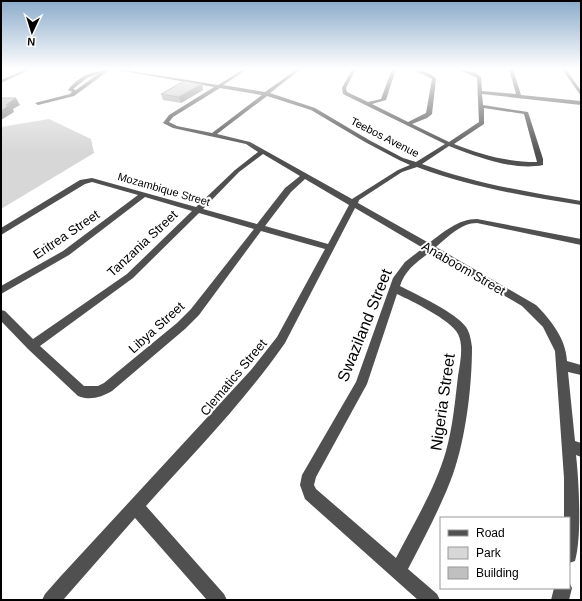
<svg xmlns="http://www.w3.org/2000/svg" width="582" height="601" font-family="Helvetica,sans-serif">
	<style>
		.green { fill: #d7d7d7 }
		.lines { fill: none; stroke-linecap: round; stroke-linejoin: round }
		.minor { fill: #505050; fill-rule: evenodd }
		.wall { fill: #a5a5a5 }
		.shaded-wall { fill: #868686 }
		.building { fill: #c0c0c0; stroke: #868686 }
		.labels { text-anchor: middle; stroke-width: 4; stroke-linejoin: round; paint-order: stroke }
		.far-street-label { font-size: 11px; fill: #000; stroke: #fff }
		.street-label { font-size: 13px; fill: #000; stroke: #fff }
		.near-street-label { font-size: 16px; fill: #000; stroke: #fff }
	</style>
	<rect width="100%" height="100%" fill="#fff"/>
	<!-- green -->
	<path class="green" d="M49,119l42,20 3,14 -93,56v-82z"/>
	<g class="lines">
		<!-- minor -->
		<g class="minor">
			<path d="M27,69h4l-30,14v-3z"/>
			<path d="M107,69h4l-37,27 -36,9 -3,-2 35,-9 2,-2 -4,-2c6,-8 14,-14 23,-17 6,-2 11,-1 16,-4zM98,74l-22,16 -3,-1 14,-11z"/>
			<path d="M112,69h7l99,16 26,-16h4l-25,16 42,7 32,-23h4l-31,24 45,15 54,32 34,18 13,4 29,-18 -102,-50 -1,-6 10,-19h4l-10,19 1,4 21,10 13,-3 11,-30h4l-10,31 -14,4 36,18 18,-9 6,-34 -20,-10c7,-1 19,4 24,10l-4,35 -5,4 -15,6 37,18 30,-20 -2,-44 -20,-9 19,4 5,4 1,14 34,3 -7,-25h4l8,26 60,6v4l-99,-11 1,11 45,7 15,47v6c-29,6 -66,-8 -94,-19l-27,18c51,19 105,28 159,37v4c-56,-9 -111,-18 -164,-38l-15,5 -43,28 -1,3 71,40c15,-11 29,-24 48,-24l104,20v6l-104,-22c-16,0 -29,14 -41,24l100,58c15,15 30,34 31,56l14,4v10l-13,-3 7,69 6,2v14l-5,-2c3,27 6,82 -1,106l-6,2v-45h-5v-40l-9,-127 -12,-24 -21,-21 -92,-54c-13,10 -25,18 -30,34 17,9 55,26 66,41 4,6 5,13 6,20 0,39 -6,90 -19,127 -12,33 -29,64 -45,95l29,25 3,6h-22l-113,-101 -5,-14 2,-10 54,-93 37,-104 12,-16 18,-14 -68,-40 -70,135c-41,59 -91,110 -139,163l78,88 3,6h-20l-72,-82 -72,82h-21l3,-6 15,-17 191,-207 26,-33 48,-88 -64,-18 -62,84 -14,14 -73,62c-10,6 -22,10 -34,5l-50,-47 -27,-28v-11l4,1 28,28 94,-65 65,-63 -47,-14 -76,58 -68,39v-8l62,-35 75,-56 -46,-13 -7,2 -84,51v-7l79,-48 12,-2 104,29 39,-37 23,-18 -12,-8 -73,-16 -10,-5 6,-8 45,-28zM220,88l42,7 -50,38 -35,-7 -8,-4 4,-5zM267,96l44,14 54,32 34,18 11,5 -12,5 -46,29 -102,-57 -33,-8zM484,108l40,6 13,48c-30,0 -55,-7 -83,-18l30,-20zM263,154l37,22 -15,12 -28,36 -54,-15 36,-37zM305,179l44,26 -21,39 -63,-18 26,-34zM199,213l55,16 -63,80 -14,14 -73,60 -6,3h-14l-44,-40 93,-68zM397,294c15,7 54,26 61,40 6,12 2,29 0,42 -3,25 -5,50 -12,75 -11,38 -32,72 -50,107l-80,-69 -2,-4 2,-8 51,-93z"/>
			<path d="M562,69h4l15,22v5z"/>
			<path d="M569,582l3,6 -3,12h-18l3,-12h15z"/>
		</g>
	</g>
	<!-- wall -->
	<path class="wall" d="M202,84l1,6 -22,13 -18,-3 -2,-6z"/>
	<!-- shaded-wall -->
	<g class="shaded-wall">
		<path d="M202,84l1,6 -22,13 -2,-6z"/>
		<path d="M16,98l4,7 -7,4 1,3 -13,8v-9l5,-6z"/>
	</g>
	<!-- building -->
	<g class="building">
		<path d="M184,81l18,3 -23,13 -18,-3z"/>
		<path d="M1,98h15l-10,7h4l-9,6z"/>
	</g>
	<!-- sky -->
	<linearGradient id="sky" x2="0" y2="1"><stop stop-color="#8aabca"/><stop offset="0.45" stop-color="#fff"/><stop offset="1" stop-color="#fff" stop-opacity="0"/></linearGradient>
	<rect width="582" height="153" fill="url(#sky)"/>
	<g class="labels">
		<!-- far-street labels -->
		<g class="far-street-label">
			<text transform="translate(385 137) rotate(27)" y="4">Teebos Avenue</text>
			<text transform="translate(164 189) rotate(16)" y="4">Mozambique Street</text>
		</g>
		<!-- street labels -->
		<g class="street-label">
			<text transform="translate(66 234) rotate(-34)" y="5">Eritrea Street</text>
			<text transform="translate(142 243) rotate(-43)" y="5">Tanzania Street</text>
			<text transform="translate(464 268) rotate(30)" y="5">Anaboom Street</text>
			<text transform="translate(156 327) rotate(-42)" y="5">Libya Street</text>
			<text transform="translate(233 377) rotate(-50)" y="5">Clematics Street</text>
		</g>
		<!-- near-street labels -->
		<g class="near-street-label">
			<text transform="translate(364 325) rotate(-68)" y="6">Swaziland Street</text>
			<text transform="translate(442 402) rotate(-82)" y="6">Nigeria Street</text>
		</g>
	</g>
	<!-- border -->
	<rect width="582" height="601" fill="none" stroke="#000000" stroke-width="4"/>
	<!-- legend -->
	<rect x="440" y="517" width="130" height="72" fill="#ffffff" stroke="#999999"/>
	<rect x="448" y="530" width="20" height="6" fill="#505050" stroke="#999999"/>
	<text x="476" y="537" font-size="12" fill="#000000">Road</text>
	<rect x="448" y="547" width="20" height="12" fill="#d7d7d7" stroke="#999999"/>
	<text x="476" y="557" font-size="12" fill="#000000">Park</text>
	<rect x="448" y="567" width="20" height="12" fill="#c0c0c0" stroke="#999999"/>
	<text x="476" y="577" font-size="12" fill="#000000">Building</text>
	<!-- north arrow -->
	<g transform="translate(32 32) rotate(184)" stroke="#ffffff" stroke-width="3" paint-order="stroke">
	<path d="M0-3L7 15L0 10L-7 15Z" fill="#000000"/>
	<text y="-6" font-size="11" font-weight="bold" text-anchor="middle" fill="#000000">N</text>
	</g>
</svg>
